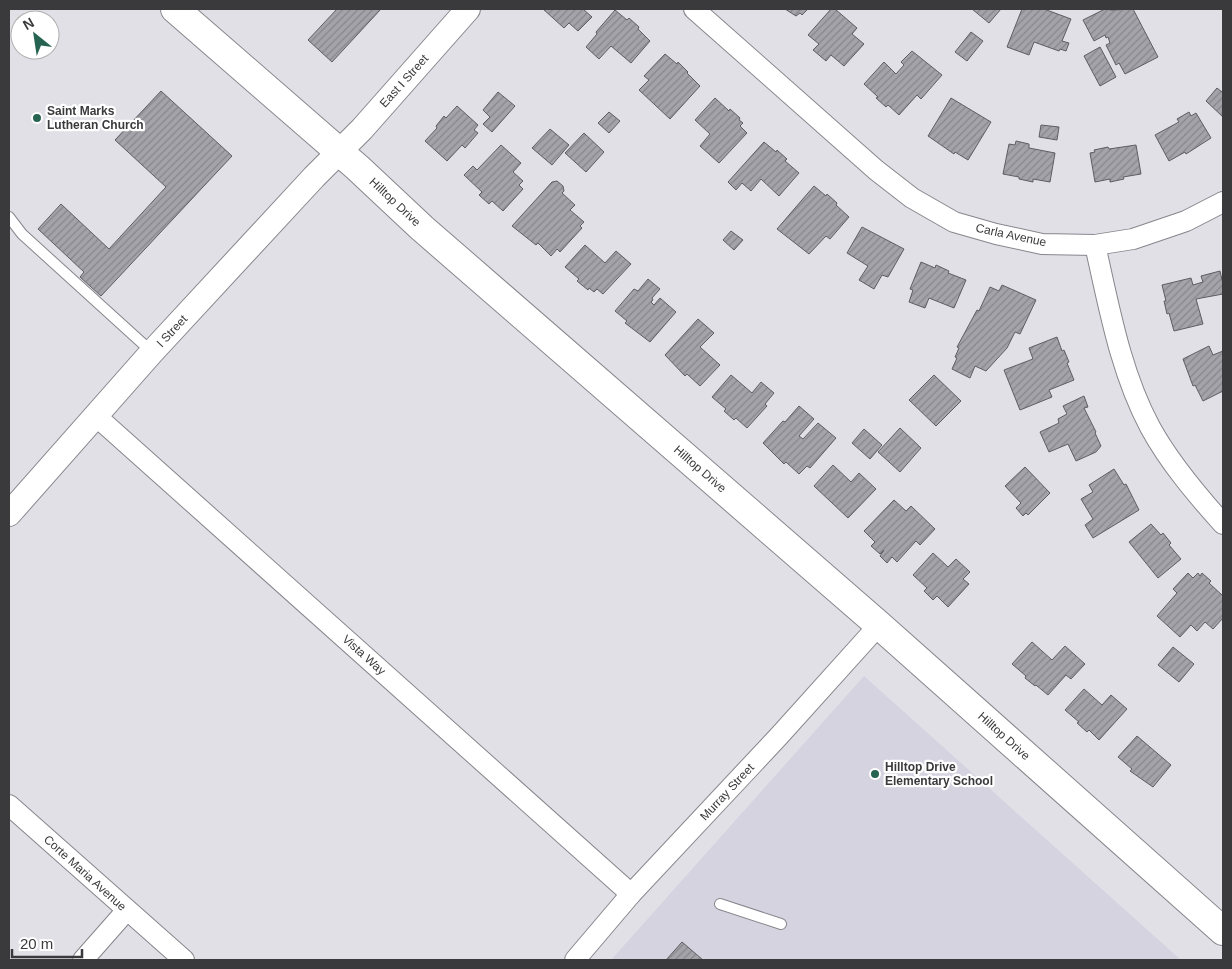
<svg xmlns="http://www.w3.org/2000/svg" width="1232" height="969" font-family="Helvetica,sans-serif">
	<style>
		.built { fill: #d5d3e0 }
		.building { fill: url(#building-hatch); stroke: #5e5d62 }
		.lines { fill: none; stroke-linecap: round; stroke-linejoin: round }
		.service-casing { stroke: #88868c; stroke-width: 12 }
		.minor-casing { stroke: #88868c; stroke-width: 22 }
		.tertiary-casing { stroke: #88868c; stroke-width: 26 }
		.secondary-casing { stroke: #88868c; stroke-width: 30 }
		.service { stroke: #fff; stroke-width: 10 }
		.minor { stroke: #fff; stroke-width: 20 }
		.tertiary { stroke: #fff; stroke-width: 24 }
		.secondary { stroke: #fff; stroke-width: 28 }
		.poi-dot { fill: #266451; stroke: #fff; stroke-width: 2 }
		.labels { text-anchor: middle; stroke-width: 4.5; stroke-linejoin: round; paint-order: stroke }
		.street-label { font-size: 12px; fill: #3a3a3c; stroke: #fff }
		.poi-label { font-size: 12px; font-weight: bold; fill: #3a3a3c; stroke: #fff; text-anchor: start }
	</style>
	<defs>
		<pattern id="building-hatch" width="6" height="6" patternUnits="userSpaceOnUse" patternTransform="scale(1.25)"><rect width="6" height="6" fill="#a4a3a9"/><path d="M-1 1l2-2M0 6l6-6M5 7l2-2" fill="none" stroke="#87868b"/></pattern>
	</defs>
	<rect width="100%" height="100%" fill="#e1e0e7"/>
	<!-- built -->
	<path class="built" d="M864,676l317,284h-570z"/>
	<!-- building -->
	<g class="building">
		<path d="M337,9h44l-49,53 -24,-22z"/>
		<path d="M543,9h40l9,8 -14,14 -9,-8 -5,5z"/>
		<path d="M785,9h23l-6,6 -2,-2 -4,3z"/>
		<path d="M831,9h4l22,19 -5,6 12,10 -20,22 -13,-11 -5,6 -13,-11 6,-6 -11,-9z"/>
		<path d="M972,9h29l-12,14z"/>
		<path d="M1022,9h22l27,10 -9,22 7,2 -3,8 -6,-2 -1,2 -25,-9 -5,13 -22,-8z"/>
		<path d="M1105,9l7,1 21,-1 25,48 -33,17 -6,-11 -3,2 -10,-20 4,-2 -2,-6 -2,1 -1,-3 -11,6 -11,-21z"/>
		<path d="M615,10l12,10 2,-2 10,9 -1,2 12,12 -19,22 -20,-17 -12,13 -13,-12 11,-13 -1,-2z"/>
		<path d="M971,32l12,9 -16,20 -12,-9z"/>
		<path d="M1100,47l16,30 -16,9 -16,-30z"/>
		<path d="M912,51l30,24 -21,24 -4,-4 -18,20 -11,-10 -2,2 -10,-9 2,-1 -14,-13 20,-22 12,12 8,-9 -3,-3z"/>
		<path d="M665,54l12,10 1,-2 10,10 -1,1 13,13 -30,33 -31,-29 10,-10 -5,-4z"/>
		<path d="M1217,88l5,4 1,-2v27l-17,-16z"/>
		<path d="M161,91l71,65 -131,140 -21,-19 4,-5 -46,-43 23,-25 48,45 57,-62 -51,-47z"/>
		<path d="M498,92l17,14 -23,26 -9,-8 7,-7 -7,-7z"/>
		<path d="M715,98l14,13 1,-2 10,9 -1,2 4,3 -3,3 7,7 -28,30 -19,-17 10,-12 -15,-14z"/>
		<path d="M951,98l40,24 -23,38 -13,-8 -1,2 -26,-18z"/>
		<path d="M457,106l21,19 -4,5 4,3 -13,15 -3,-3 -15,16 -22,-20 12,-13 -1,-2 8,-10 2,2z"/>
		<path d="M609,112l11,9 -11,12 -11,-10z"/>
		<path d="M1189,112l2,4 5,-3 15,25 -25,16 -1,-2 -16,9 -14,-26 24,-13 -2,-3z"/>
		<path d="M1041,125l18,2 -2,13 -18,-3z"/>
		<path d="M550,129l19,16 -17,20 -20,-17z"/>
		<path d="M584,133l20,19 -18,20 -21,-19z"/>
		<path d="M1016,141l13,3v4l26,5 -5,29 -17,-3v3l-14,-3v-2l-16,-3 6,-30 6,1z"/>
		<path d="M764,142l12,10 1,-2 10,9 -2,2 14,12 -20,23 -18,-17 -10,12 -9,-8 -6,7 -8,-8z"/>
		<path d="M501,145l20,18 -8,9 10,9 -4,4 4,4 -20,22 -11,-10 -3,3 -10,-9 3,-3 -18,-17 9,-9 4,4z"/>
		<path d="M1136,145l5,29 -18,3 1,2 -14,3v-3l-15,3 -5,-29 5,-1 -1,-2 14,-3 1,2z"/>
		<path d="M557,181l6,5 1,5 -2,2 13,12 -5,5 14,12 -4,4 2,2 -22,24 -3,-3 -6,7 -13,-13 -2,2 -24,-19 40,-44z"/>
		<path d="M814,186l12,10 1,-2 10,9 -1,2 13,12 -19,22 -4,-3 -17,18 -32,-25z"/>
		<path d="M862,227l42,22 -16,28 -6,-2 -8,14 -15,-9 9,-14 -21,-13z"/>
		<path d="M731,231l12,9 -9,10 -11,-10z"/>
		<path d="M585,245l20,18 11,-12 15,13 -28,30 -6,-5 -3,3 -5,-4 -1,2 -11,-9 2,-2 -14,-12z"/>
		<path d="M921,262l14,6 1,-3 13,6 -1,2 18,7 -12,28 -25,-10 -4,10 -16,-6 4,-12 -3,-1z"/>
		<path d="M1220,271l3,13v10l-27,5 7,25 -29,7 -5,-18 -2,1 -3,-13h2l-4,-16 29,-7 2,7 10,-3 -2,-6z"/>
		<path d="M648,279l12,10 -8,9 1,2 -2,2 3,3 6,-7 16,14 -26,30 -25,-19 2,-2 -12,-10 19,-22 4,2z"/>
		<path d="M1002,285l34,15 -16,34 -5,-2 -8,16 -21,23 -11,-5 -5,12 -18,-9 5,-11 -2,-1 4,-9 -2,-1 20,-37 2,1 11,-24 9,4z"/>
		<path d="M698,319l16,14 -14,14 20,18 -20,21 -13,-12 -2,2 -20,-21z"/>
		<path d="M1057,337l5,14 2,-1 5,12 -2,1 7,17 -25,10 3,7 -32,13 -16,-40 29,-11 -4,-11z"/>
		<path d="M1209,346l4,9 10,-4v40l-20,10 -8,-16 -2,1 -10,-27z"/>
		<path d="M731,375l21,18 9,-11 13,11 -9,11 2,2 -20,22 -11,-10 -2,2 -10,-9 2,-2 -14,-12z"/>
		<path d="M934,375l27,26 -25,25 -27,-26z"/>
		<path d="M1084,396l4,11 -4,1 12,24 -1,1 6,13 -5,6 -20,9 -8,-17 -19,8 -9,-20 19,-9 -1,-4 9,-5 -4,-8z"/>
		<path d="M799,406l15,13 -15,17 4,3 15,-16 18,15 -26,30 -3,-2 -8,8 -13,-12 -2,2 -21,-21 20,-22 2,1z"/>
		<path d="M900,428l21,20 -21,24 -22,-20z"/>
		<path d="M864,429l18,16 -12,14 -18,-16z"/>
		<path d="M833,465l18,17 8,-9 17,16 -28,29 -34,-32z"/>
		<path d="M1025,467l25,26 -22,22 -2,-2 -3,3 -7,-8 5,-5 -16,-17z"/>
		<path d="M1114,469l10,16 2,-1 13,26 -46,28 -8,-13 8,-6 -12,-20 12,-7 -4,-7z"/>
		<path d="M894,500l12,11 5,-5 24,23 -15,16 -4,-4 -19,21 -5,-5 -5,6 -7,-7 4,-6 -4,4 -9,-8 4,-4 -11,-11z"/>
		<path d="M1151,524l10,11 2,-2 8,10 -2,2 12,14 -23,19 -29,-36z"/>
		<path d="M933,553l15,14 8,-8 14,13 -7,7 6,5 -21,23 -11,-11 -4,4 -9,-9 3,-3 -14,-13z"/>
		<path d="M1188,573l5,5 5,-5 2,3 2,-3 9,8 -2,2 14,13v22l-10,11 -8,-7 -8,9 -6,-6 -11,12 -23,-21 20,-23 -4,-4z"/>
		<path d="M1032,642l20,18 13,-14 20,18 -14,15 -5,-4 -18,20 -12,-10 -1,1 -10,-8 1,-2 -14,-12z"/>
		<path d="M1173,647l21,17 -15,18 -21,-17z"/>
		<path d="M1084,689l18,16 9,-10 16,14 -28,31 -10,-10 -2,2 -10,-9 2,-1 -14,-12z"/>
		<path d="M1137,736l34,29 -18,22 -23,-16 2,-2 -14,-12z"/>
		<path d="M682,942l21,18h-37z"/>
	</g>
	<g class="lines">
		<defs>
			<g id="service">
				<path d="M9,217l13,17 130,118"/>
				<path d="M720,904l61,20"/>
			</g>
			<g id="minor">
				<path d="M694,9l182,161 36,28 42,24 42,12 46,10 53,1 38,-6 53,-18 37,-19"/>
				<path d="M1095,245c14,61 25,126 55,182 19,35 46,67 73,97"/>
				<path d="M96,416l535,478"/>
				<path d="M9,805l175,155"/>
				<path d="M83,960l44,-50"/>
				<path d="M575,960l56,-66 148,-158 100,-111"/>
			</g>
			<path id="tertiary" d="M9,514l143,-162 162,-175 48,-48 106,-120"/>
			<path id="secondary" d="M175,9l183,159 64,60 457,397 344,306"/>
		</defs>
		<!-- service casing -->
		<use href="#service" class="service-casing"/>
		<!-- minor casing -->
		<use href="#minor" class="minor-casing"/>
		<!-- tertiary casing -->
		<use href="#tertiary" class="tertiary-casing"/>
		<!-- secondary casing -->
		<use href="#secondary" class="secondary-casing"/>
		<!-- service -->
		<use href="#service" class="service"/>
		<!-- minor -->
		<use href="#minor" class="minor"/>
		<!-- tertiary -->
		<use href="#tertiary" class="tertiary"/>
		<!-- secondary -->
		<use href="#secondary" class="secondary"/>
	</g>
	<!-- markers -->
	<g class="poi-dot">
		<circle cx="37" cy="118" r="5"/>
		<circle cx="875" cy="774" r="5"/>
	</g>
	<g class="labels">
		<!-- street labels -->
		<g class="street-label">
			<text transform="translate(404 81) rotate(-48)" y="4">East I Street</text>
			<text transform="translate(395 202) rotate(43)" y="4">Hilltop Drive</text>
			<text transform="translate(1011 235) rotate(12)" y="4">Carla Avenue</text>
			<text transform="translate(172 331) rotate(-47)" y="4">I Street</text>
			<text transform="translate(700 469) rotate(41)" y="4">Hilltop Drive</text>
			<text transform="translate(364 655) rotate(42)" y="4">Vista Way</text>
			<text transform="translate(1004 736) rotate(42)" y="4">Hilltop Drive</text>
			<text transform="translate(727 792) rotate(-47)" y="4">Murray Street</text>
			<text transform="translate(85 873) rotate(42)" y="4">Corte Maria Avenue</text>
		</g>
		<!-- poi labels -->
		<g class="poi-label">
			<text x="47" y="115">Saint Marks<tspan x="47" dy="14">Lutheran Church</tspan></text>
			<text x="885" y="771">Hilltop Drive<tspan x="885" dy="14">Elementary School</tspan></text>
		</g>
	</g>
	<!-- border -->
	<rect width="1232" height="969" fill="none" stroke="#3a3a3c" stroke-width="20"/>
	<!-- north arrow -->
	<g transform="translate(35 35) rotate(330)"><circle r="24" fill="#ffffff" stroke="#b0b0b1"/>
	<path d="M0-4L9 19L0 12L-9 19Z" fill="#266451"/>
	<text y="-8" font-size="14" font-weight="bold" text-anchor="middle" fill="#3a3a3c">N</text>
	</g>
	<!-- scale -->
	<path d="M12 949v8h70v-8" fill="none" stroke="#3a3a3c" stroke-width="2.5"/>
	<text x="20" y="949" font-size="15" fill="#3a3a3c" stroke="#ffffff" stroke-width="4" paint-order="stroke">20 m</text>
</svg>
